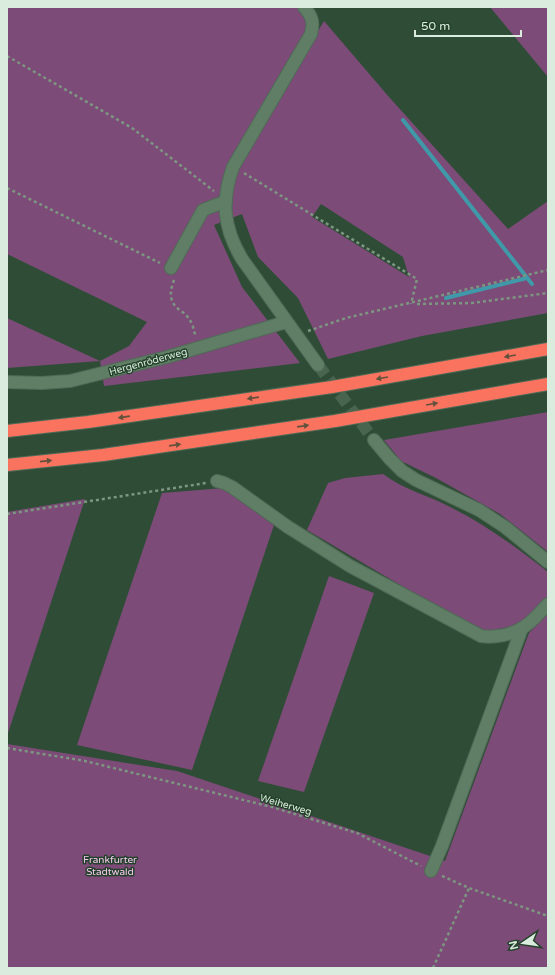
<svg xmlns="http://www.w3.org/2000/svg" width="555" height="975" font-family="'Varela Round',sans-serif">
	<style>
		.green { fill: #7c4b77; fill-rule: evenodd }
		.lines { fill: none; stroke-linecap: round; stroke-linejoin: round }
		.stream { stroke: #4099a8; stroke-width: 4 }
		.minor-tunnel { stroke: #49654f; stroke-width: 12; stroke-dasharray: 12 6; stroke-linecap: butt }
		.minor-casing { stroke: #506a57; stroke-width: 14 }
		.highway-casing { stroke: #506a57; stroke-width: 14 }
		.path { stroke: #7d9682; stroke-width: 2.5; stroke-dasharray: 3 3; stroke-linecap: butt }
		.minor { stroke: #5f7e65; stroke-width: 12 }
		.highway { stroke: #f9735f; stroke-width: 12 }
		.oneway { fill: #64513b }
		.labels { text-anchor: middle; stroke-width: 3; stroke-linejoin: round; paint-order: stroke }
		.street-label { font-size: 10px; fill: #daecdd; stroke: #24422b }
		.park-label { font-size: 10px; fill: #f6caf0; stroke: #24422b }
	</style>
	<rect width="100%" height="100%" fill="#2f4d36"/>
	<!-- green -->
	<g class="green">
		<path d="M7,7h292l19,24 6,-10 65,76 119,132 40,-28v112l-126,23 -94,23 -30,-61 -40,-41 -16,-43 -28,11 28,62 58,76 -196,23 -4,-25 -93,7v-50l93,43 29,-15 18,-24 -140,-68zM321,204l82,53 6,20 -97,-60z"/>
		<path d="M490,7h58v70z"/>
		<path d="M548,412v140l-48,-38 -64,-36 -35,-17 -17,-21z"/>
		<path d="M383,474c21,16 48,22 71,35 34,17 64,40 94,63v24l-15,16 -14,13 -34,7 -78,-43 -100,-59 21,-47 17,-5z"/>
		<path d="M224,488l50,37 -82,245 -115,-25 85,-252z"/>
		<path d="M85,499l-77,234 -1,-1v-220z"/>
		<path d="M329,576l45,17 -70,199 -46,-11z"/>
		<path d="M548,613v355h-541v-224l170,27 268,90 84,-228z"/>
	</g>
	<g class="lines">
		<!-- stream -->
		<g class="stream">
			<path d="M403,120l129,164"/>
			<path d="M446,298l81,-20"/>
		</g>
		<!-- minor-tunnel -->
		<path class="minor-tunnel" d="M318,365l56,75"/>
		<defs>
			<g id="minor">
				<path d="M304,7c8,9 10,15 7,27l-78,133c-12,34 -10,60 9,92l76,106"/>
				<path d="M171,268l32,-58 23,-9"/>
				<path d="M7,382l35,1 28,-2 97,-24 119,-35"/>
				<path d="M374,440l15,18 13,13 14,9 63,30 26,17 43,35"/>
				<path d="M217,481l7,2 8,4 56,40 62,39 131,70c13,2 30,-1 41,-8 10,-5 18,-16 26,-24"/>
				<path d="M431,871l11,-25 80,-218"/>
			</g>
			<g id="highway">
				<path d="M7,431l81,-9 244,-35 216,-38"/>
				<path d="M7,465l96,-10 232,-34 213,-37"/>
			</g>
		</defs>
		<!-- minor casing -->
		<use href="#minor" class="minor-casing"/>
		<!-- highway casing -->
		<use href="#highway" class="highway-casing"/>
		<!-- path -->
		<g class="path">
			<path d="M7,56l125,72 82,63"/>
			<path d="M244,173l173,106 -6,25"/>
			<path d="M7,188l153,75"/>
			<path d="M174,280c-3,9 -6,18 2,27 3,3 7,5 10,8 5,5 8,13 9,20"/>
			<path d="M417,304l55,-1 76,-10"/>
			<path d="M308,331l38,-13 202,-48"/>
			<path d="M7,514l199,-31"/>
			<path d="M7,748l78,13 187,46 85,26 64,33"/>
			<path d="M442,876l27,12 79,28"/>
			<path d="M433,968l36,-80"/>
		</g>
		<!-- minor -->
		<use href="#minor" class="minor"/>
		<!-- highway -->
		<use href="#highway" class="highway"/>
	</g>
	<!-- one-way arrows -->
	<defs><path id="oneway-solid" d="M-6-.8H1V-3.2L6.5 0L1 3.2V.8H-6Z"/></defs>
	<g class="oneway">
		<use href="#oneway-solid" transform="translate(510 356) rotate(170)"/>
		<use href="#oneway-solid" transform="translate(382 378) rotate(170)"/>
		<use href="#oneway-solid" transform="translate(253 398) rotate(172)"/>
		<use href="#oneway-solid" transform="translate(432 404) rotate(-10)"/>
		<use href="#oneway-solid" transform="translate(124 417) rotate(172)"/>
		<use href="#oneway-solid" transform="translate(303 426) rotate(-8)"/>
		<use href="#oneway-solid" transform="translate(175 445) rotate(-8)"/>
		<use href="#oneway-solid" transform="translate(46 461) rotate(-6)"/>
	</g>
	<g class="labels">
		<!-- street labels -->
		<g class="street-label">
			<text transform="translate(148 361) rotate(-15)" y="4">Hergenröderweg</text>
			<text transform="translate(286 804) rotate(16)" y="4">Weiherweg</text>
		</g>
		<!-- park labels -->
		<g class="park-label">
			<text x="110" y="863">Frankfurter<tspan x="110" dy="12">Stadtwald</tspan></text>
		</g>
	</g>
	<!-- border -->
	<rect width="555" height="975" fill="none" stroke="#daecdd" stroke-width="16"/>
	<!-- north arrow -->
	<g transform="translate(523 943) rotate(257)" stroke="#24422b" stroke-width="3" paint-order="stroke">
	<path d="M0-3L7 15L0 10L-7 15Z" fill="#daecdd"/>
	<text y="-6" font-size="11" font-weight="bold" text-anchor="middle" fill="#daecdd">N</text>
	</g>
	<!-- scale -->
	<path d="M415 30v6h106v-6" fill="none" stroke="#daecdd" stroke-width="2"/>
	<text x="421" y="30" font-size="12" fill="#daecdd" stroke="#24422b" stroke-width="3" paint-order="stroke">50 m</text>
</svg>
